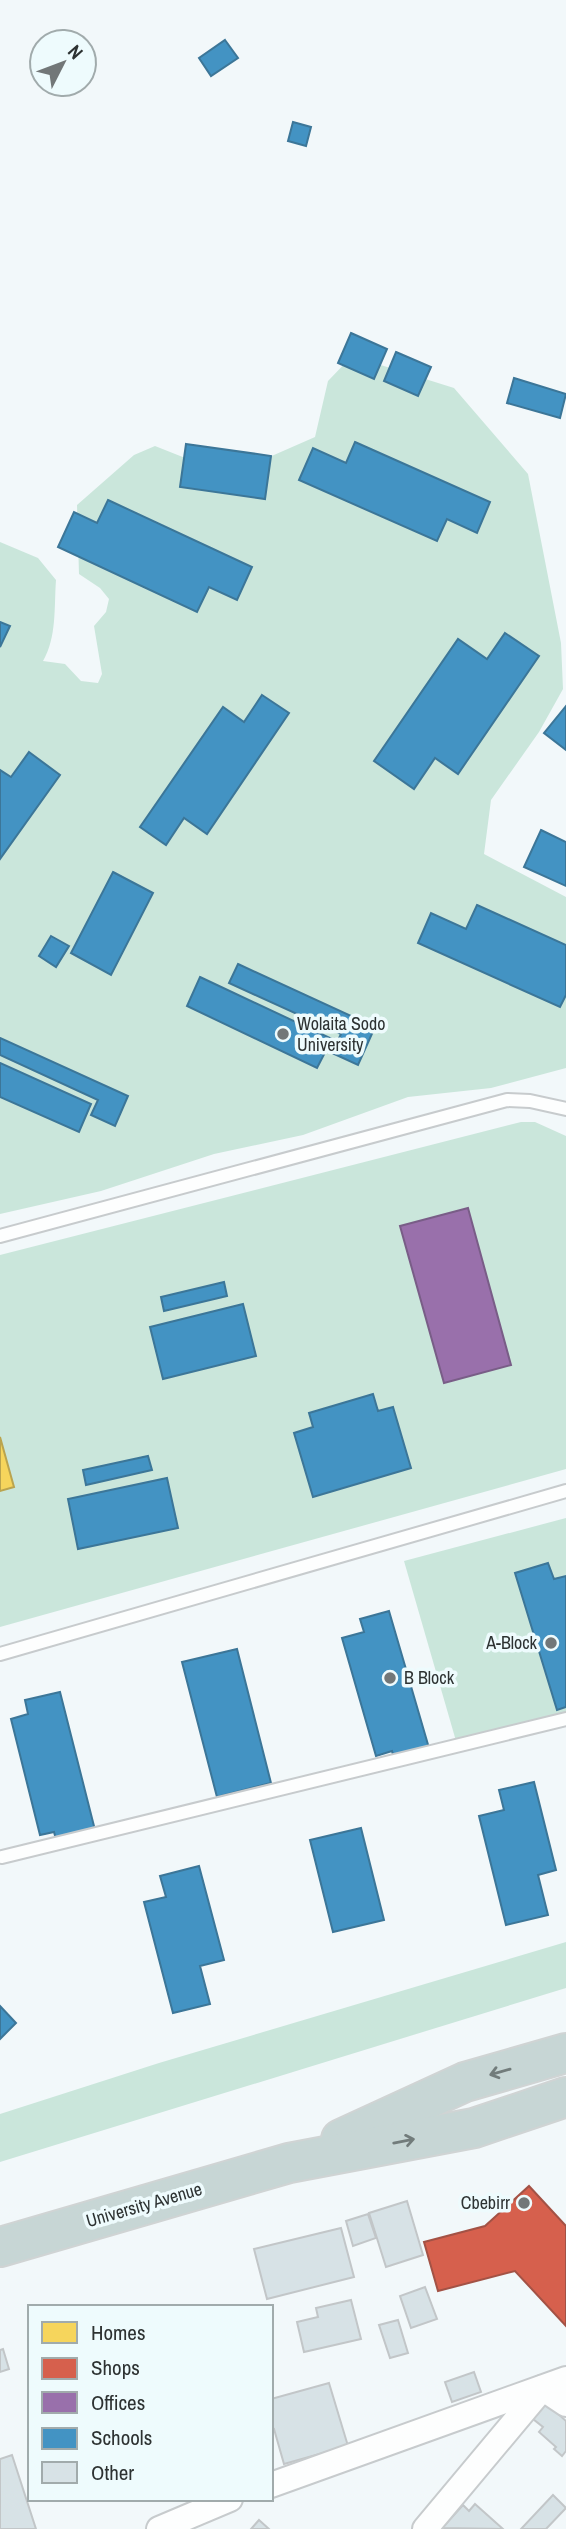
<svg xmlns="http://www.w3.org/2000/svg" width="566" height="2529" font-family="'Archivo Narrow',sans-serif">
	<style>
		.green { fill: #cae6db }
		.homes { fill: #f6d55c; stroke: #baa44f; stroke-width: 2 }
		.shops { fill: #d6604d; stroke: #a35245; stroke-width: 2 }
		.offices { fill: #9970ab; stroke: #795d87; stroke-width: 2 }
		.schools { fill: #4393c3; stroke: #3c7698; stroke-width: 2 }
		.building { fill: #d7e2e6; stroke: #c2c6c8; stroke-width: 2 }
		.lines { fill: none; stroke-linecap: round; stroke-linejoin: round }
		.lane-casing { stroke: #c7cbcd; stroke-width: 16 }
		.street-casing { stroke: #c7cbcd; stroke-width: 28 }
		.highway-casing { stroke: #d0d4d4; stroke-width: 42 }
		.lane { stroke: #fdfefe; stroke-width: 12 }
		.street { stroke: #fdfefe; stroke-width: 24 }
		.highway { stroke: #c7d6d5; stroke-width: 38 }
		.oneway { stroke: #727c7b }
		.poi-dot { fill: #727778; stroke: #eefbfd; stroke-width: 2.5 }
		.labels { text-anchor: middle; stroke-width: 7; stroke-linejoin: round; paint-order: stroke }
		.poi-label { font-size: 18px; fill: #2d3232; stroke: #eefbfd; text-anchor: start }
		.street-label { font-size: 18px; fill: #2d3232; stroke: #eefbfd }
	</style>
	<rect width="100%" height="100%" fill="#f2f8fa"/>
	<!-- green -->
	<g class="green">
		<path d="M352,356l102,32 74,86 33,169 2,46 -24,43 -48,68 -7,54 82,43v171l-75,20 -83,9 -105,38 -89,19 -113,37 -101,23v-672l38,16 18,22c-2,27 1,57 -13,81l22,3 16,17 17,2 4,-9 -8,-48 12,-14 3,-13 -9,-11 -21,-14 -2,-69 57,-50 21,-9 73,29 87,-38 13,-56z"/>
		<path d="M521,1122h14l31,14v333l-566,158v-372z"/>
		<path d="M566,1518v195l-110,28 -52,-180z"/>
		<path d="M566,1942v46l-566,174v-48l159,-51z"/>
	</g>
	<!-- homes -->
	<path class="homes" d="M0,1437l14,50 -14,4z"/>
	<!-- shops -->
	<path class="shops" d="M529,2186l37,40v100l-51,-55 -77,20 -14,-49 61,-16z"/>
	<!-- offices -->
	<path class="offices" d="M468,1208l43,157 -67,18 -44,-157z"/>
	<!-- schools -->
	<g class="schools">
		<path d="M225,40l13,18 -27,18 -12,-18z"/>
		<path d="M293,122l18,5 -5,19 -18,-5z"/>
		<path d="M351,333l36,16 -13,30 -36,-16z"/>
		<path d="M396,352l35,15 -13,29 -34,-15z"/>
		<path d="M514,378l52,16 -6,24 -53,-15z"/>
		<path d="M355,442l135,60 -13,31 -30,-14 -10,22 -138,-61 14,-32 33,15z"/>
		<path d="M186,444l85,12 -6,43 -85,-12z"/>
		<path d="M108,500l144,67 -15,33 -28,-13 -12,25 -139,-65 16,-35 23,11z"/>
		<path d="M0,622l10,4 -10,21z"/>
		<path d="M505,633l34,23 -81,118 -23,-16 -21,31 -40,-28 84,-122 29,20z"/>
		<path d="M262,695l27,18 -82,121 -23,-16 -18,27 -26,-18 83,-120 21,15z"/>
		<path d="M566,706v44l-22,-17z"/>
		<path d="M29,752l31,23 -60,84v-89l11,7z"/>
		<path d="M541,830l25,12v44l-42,-19z"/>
		<path d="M113,872l40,21 -42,82 -40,-22z"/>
		<path d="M477,905l89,40v50l-6,12 -142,-64 13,-30 35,16z"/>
		<path d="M51,936l18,10 -13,21 -17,-11z"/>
		<path d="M238,964l137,63 -17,38 -26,-12 9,-19 -112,-51z"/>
		<path d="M200,977l132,62 -15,29 -130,-62z"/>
		<path d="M0,1038l128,58 -13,30 -24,-11 7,-15 -98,-45z"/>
		<path d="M0,1063l91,41 -12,28 -79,-35z"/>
		<path d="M224,1282l3,14 -63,15 -3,-14z"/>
		<path d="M243,1304l13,52 -93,23 -13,-52z"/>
		<path d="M373,1394l5,17 15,-4 18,61 -98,29 -19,-64 19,-6 -4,-14z"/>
		<path d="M148,1456l4,14 -66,15 -3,-15z"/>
		<path d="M167,1478l11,50 -100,21 -10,-50z"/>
		<path d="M548,1563l6,16 12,-3v131l-9,3 -42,-137z"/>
		<path d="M389,1611l40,137 -35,10 -2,-7 -16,5 -34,-118 22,-6 -4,-13z"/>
		<path d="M237,1649l34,134 -54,14 -35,-135z"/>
		<path d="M60,1692l36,142 -39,9 -3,-11 -14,3 -29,-116 17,-5 -3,-14z"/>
		<path d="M534,1782l22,88 -18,5 10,40 -42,10 -27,-109 25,-6 -5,-20z"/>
		<path d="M361,1828l23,92 -51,12 -23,-92z"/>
		<path d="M199,1866l25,94 -24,6 10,38 -37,9 -29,-111 22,-5 -6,-21z"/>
		<path d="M0,2006l16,17 -16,16z"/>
	</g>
	<!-- building -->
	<g class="building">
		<path d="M407,2201l16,54 -37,12 -17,-54z"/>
		<path d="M368,2214l8,24 -23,8 -7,-25z"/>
		<path d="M341,2228l13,49 -87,22 -13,-50z"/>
		<path d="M425,2287l12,32 -26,9 -11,-32z"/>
		<path d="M351,2300l10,39 -57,13 -7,-30 21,-5 -2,-9z"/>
		<path d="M398,2320l10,33 -18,5 -11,-33z"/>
		<path d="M3,2349l6,20 -9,3v-22z"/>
		<path d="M474,2372l7,20 -29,10 -7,-20z"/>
		<path d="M329,2383l19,63 -64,18 -10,-35 -3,1v-31z"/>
		<path d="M546,2403l20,18v30l-4,5 -8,-7 2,-2 -17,-15 4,-5 -10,-8z"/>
		<path d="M12,2455l24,74h-36v-70z"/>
		<path d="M553,2495l13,13 -20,21h-25z"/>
		<path d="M475,2504l28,25 -61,-1 21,-23 6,6z"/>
		<path d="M259,2520l10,9h-18z"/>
	</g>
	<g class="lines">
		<defs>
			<g id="lane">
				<path d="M0,1236l507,-136 23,1 36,8"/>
				<path d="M0,1654l566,-163"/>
				<path d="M2,1857l564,-138"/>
			</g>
			<g id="street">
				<path d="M542,2388l24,16"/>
				<path d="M271,2485l295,-106"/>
				<path d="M159,2529l71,-30"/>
				<path d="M425,2529l117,-140"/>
			</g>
			<g id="highway">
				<path d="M341,2139l124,-57 101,-29"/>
				<path d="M0,2247l289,-84 185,-35 92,-31"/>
			</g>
		</defs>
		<!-- lane casing -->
		<use href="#lane" class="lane-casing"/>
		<!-- street casing -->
		<use href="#street" class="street-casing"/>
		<!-- highway casing -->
		<use href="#highway" class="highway-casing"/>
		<!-- lane -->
		<use href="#lane" class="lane"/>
		<!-- street -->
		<use href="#street" class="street"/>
		<!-- highway -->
		<use href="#highway" class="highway"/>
	</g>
	<!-- one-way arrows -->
	<defs><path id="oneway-shaft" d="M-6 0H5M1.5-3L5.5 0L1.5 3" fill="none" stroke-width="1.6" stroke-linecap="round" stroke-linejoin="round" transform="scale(1.75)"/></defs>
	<g class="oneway">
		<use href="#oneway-shaft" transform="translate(500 2072) rotate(164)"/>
		<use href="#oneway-shaft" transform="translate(404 2141) rotate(-11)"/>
	</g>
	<!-- markers -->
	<g class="poi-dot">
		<circle cx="283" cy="1034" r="7"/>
		<circle cx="551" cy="1643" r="7"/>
		<circle cx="390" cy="1678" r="7"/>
		<circle cx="524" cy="2203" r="7"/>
	</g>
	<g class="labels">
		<!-- poi labels -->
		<g class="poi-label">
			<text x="297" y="1030">Wolaita Sodo<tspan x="297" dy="21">University</tspan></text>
			<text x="537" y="1649" text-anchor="end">A-Block</text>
			<text x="404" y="1684">B Block</text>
			<text x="510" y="2209" text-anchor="end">Cbebirr</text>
		</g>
		<!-- street labels -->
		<g class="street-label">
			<text transform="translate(144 2205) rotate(-16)" y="6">University Avenue</text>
		</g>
	</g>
	<!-- legend -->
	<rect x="28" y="2305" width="245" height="196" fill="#eefbfd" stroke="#a1abac" stroke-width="2"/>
	<rect x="42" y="2322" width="35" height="21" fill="#f6d55c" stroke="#a1abac" stroke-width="2"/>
	<text x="91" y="2340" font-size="21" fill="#2d3232">Homes</text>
	<rect x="42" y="2358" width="35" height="21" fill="#d6604d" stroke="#a1abac" stroke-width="2"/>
	<text x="91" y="2375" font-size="21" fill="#2d3232">Shops</text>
	<rect x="42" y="2392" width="35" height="21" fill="#9970ab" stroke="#a1abac" stroke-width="2"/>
	<text x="91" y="2410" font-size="21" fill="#2d3232">Offices</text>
	<rect x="42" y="2428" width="35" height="21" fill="#4393c3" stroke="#a1abac" stroke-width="2"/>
	<text x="91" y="2445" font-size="21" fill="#2d3232">Schools</text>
	<rect x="42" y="2462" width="35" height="21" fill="#d7e2e6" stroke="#a1abac" stroke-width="2"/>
	<text x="91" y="2480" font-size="21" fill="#2d3232">Other</text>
	<!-- north arrow -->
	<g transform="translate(63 63) rotate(48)"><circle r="33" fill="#eefbfd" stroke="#a1abac" stroke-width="2"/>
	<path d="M0-5L12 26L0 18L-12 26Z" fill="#727778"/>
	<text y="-10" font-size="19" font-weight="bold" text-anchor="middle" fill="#2d3232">N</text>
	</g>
</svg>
